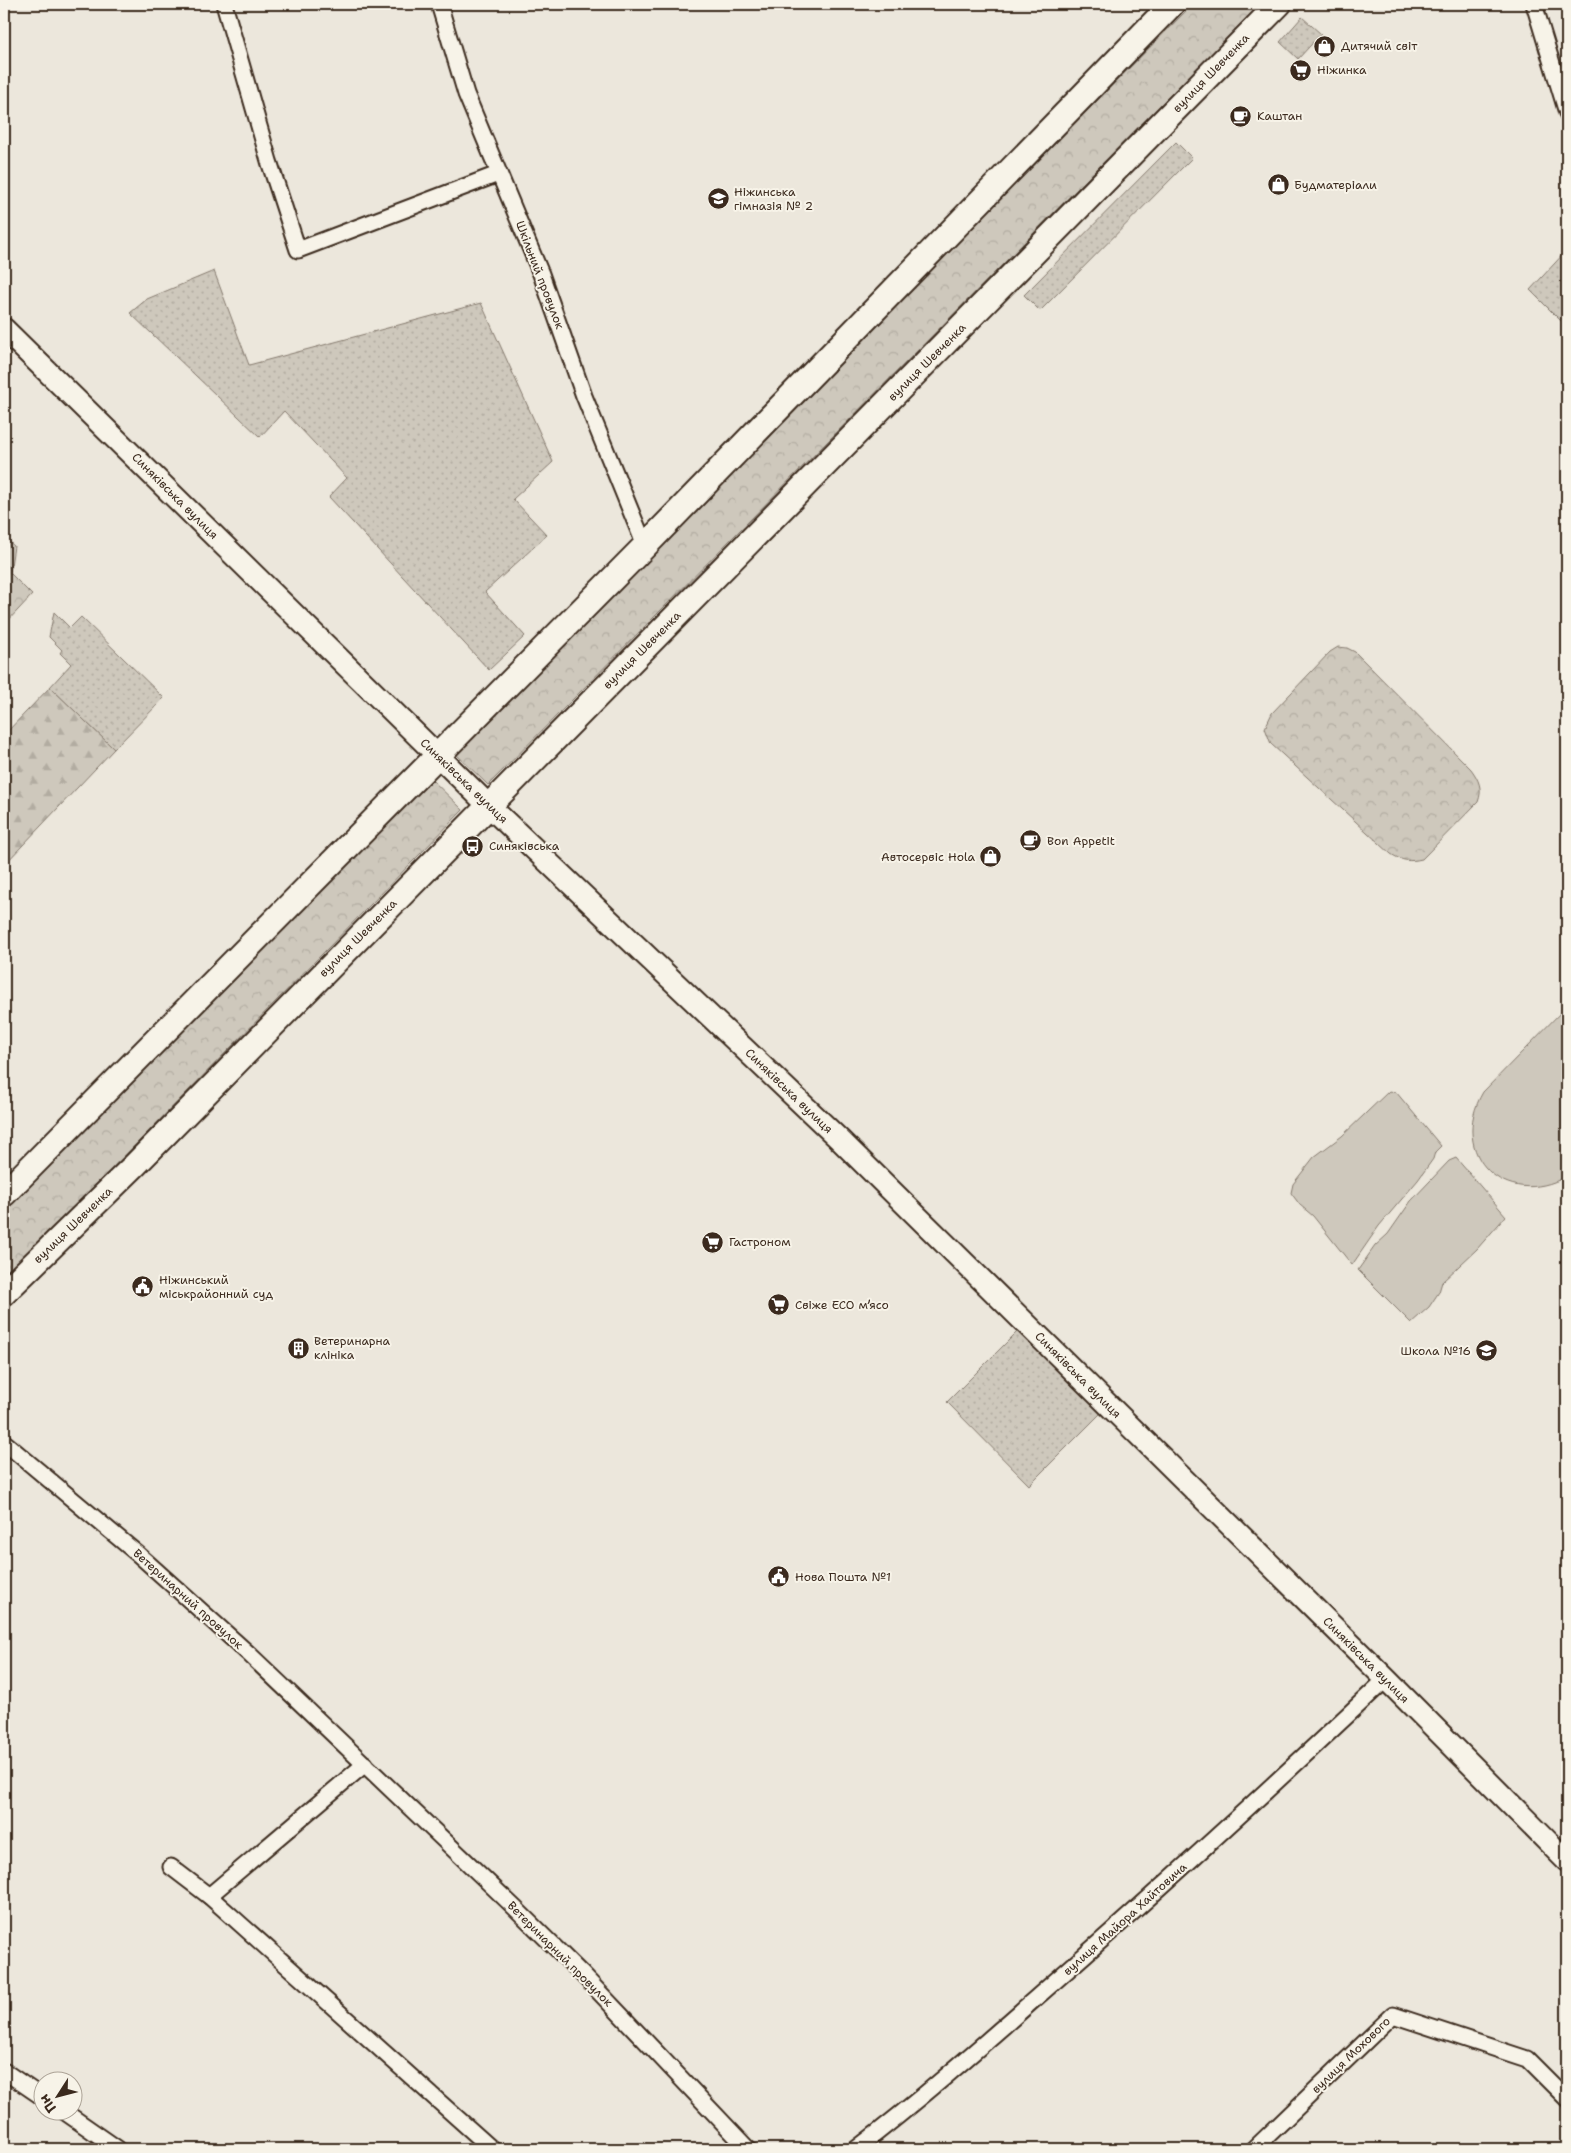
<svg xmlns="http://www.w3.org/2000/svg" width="1571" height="2153" font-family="'Shantell Sans',sans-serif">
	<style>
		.grass { fill: url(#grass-dots); stroke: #84796d }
		.forest { fill: url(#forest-firs); stroke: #84796d }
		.park { fill: url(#park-crowns); stroke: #84796d }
		.pitch { fill: #cec8bc; stroke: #84796d }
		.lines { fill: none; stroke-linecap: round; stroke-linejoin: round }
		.street-casing { stroke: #3b2a1e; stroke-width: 19 }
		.secondary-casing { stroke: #3b2a1e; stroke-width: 25 }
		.primary-casing { stroke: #3b2a1e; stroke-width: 28 }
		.street { stroke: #f7f3e8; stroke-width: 15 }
		.secondary { stroke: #f7f3e8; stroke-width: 21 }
		.primary { stroke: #f7f3e8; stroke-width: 24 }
		.labels { text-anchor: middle; stroke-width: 4; stroke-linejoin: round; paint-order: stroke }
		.poi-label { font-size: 12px; fill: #3b2a1e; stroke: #f7f3e8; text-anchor: start }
		.street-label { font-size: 12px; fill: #3b2a1e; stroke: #f7f3e8 }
	</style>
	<defs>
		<pattern id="grass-dots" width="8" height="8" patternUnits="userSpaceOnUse" patternTransform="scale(1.25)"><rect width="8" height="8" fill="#cec8bc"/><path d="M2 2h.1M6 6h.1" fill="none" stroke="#b2aca1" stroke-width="1.8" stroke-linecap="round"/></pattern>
		<pattern id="forest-firs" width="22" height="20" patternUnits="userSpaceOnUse" patternTransform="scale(1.25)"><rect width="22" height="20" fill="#cec8bc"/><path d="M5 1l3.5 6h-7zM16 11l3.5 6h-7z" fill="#b2aca1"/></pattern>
		<pattern id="park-crowns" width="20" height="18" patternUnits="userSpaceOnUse" patternTransform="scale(1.25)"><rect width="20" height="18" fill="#cec8bc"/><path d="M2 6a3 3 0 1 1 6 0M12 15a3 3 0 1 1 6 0" fill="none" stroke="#b2aca1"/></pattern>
	</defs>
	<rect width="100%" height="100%" fill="#ece7dc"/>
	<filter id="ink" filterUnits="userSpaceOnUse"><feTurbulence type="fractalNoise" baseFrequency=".02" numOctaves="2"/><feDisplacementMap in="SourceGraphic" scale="10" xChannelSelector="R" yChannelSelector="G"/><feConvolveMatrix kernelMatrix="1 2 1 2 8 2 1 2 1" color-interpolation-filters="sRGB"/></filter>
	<g filter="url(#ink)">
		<!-- grass -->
		<g class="grass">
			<path d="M1302,17l19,17 -23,25 -18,-17z"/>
			<path d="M1176,142l16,16 -152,153 -16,-16z"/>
			<path d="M1567,250v77l-37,-37z"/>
			<path d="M214,271l35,94 232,-62 72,159 -40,37 34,36 -62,57 40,44 -36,34 -160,-173 18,-19 -63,-67 -24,26 -130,-124 17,-14z"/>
			<path d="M54,612l16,16 11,-11 83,81 -50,51 -64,-62 21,-23 -11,-11 2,-3 -13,-13z"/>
			<path d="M1020,1329l82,83 -73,73 -82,-83z"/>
		</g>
		<!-- forest -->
		<path class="forest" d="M50,687l64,62 -110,116v-130z"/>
		<!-- park -->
		<g class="park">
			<path d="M1193,4h67l-772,781 -36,-35z"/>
			<path d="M4,537l10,9 -4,27 22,22 -28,30z"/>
			<path d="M1338,647l9,1 8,4 116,117c8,11 12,20 7,33l-56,57c-13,3 -20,2 -31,-5l-120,-110 -6,-16 7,-15 58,-61z"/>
			<path d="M427,775l36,35 -459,469v-74z"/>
		</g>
		<!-- pitch -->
		<g class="pitch">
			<path d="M1567,1006v170c-62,35 -120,-22 -84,-84z"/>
			<path d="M1389,1091l7,1 45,54 -6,6 -2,7 -15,21 -39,46 -27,39 -39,-49 -13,-11 -9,-12 2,-9 21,-27 28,-21z"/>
			<path d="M1456,1158l50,58 -29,33 -35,33 -3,10 -10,15 -18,16 -53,-53 17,-24 13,-12 23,-33 38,-40z"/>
		</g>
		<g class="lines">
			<defs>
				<g id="street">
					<path d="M224,4l45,157 29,89 200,-76"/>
					<path d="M439,4l27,90 75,180 43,122 61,150"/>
					<path d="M1534,4l33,109"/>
					<path d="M4,1442l135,113 109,98 267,255 66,65 167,176"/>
					<path d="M171,1867l38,29 283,253"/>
					<path d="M209,1896l156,-132"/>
					<path d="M4,2071l38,26"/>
					<path d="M62,2110l56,39"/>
					<path d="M856,2149c68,-52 132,-109 197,-166 113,-99 224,-201 333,-304"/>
					<path d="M1254,2149l139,-134 134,44 40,40"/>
				</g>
				<path id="secondary" d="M4,329l484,476 351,334 547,540 181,182"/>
				<g id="primary">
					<path d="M4,1194l641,-648 527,-542"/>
					<path d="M4,1293l131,-128 1144,-1161"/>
				</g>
			</defs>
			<!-- street casing -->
			<use href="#street" class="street-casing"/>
			<!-- secondary casing -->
			<use href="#secondary" class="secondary-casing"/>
			<!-- primary casing -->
			<use href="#primary" class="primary-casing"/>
			<!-- street -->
			<use href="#street" class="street"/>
			<!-- secondary -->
			<use href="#secondary" class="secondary"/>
			<!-- primary -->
			<use href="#primary" class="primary"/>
		</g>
	</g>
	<!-- icons -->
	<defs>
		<symbol id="shop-disc" viewBox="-11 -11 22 22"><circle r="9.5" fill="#3b2a1e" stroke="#f7f3e8"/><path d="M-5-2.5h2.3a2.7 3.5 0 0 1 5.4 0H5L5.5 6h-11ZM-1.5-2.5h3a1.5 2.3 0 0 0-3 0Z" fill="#fff"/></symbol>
		<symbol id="supermarket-disc" viewBox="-11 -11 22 22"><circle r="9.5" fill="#3b2a1e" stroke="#f7f3e8"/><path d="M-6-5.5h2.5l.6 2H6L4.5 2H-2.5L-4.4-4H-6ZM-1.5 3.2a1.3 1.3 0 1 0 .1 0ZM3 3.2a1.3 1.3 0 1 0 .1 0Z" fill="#fff"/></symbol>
		<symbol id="cafe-disc" viewBox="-11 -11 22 22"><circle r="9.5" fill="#3b2a1e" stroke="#f7f3e8"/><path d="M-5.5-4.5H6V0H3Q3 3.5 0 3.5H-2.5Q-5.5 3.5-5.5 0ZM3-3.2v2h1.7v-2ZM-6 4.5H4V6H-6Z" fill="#fff"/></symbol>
		<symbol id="school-disc" viewBox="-11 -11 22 22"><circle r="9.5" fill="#3b2a1e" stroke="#f7f3e8"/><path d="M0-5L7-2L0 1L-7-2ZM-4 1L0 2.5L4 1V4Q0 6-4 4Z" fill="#fff"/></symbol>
		<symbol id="bus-disc" viewBox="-11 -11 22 22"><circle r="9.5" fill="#3b2a1e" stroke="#f7f3e8"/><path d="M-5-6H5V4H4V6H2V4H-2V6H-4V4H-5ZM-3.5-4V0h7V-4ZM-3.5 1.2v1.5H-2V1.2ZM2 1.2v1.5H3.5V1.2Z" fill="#fff"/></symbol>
		<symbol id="civic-disc" viewBox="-11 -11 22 22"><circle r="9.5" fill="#3b2a1e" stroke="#f7f3e8"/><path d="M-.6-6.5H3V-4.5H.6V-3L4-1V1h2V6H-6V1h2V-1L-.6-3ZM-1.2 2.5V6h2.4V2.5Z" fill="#fff"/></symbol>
		<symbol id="building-disc" viewBox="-11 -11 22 22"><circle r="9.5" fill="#3b2a1e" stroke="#f7f3e8"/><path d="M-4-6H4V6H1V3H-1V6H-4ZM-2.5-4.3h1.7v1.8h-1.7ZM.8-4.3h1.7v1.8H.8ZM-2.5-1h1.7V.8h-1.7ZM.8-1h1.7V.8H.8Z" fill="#fff"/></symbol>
	</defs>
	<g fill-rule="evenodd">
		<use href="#shop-disc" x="1312" y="34" width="25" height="25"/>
		<use href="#supermarket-disc" x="1288" y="58" width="25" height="25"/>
		<use href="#cafe-disc" x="1228" y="104" width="25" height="25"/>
		<use href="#shop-disc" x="1266" y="172" width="25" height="25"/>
		<use href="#school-disc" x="706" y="186" width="25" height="25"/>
		<use href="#cafe-disc" x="1018" y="828" width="25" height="25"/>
		<use href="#bus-disc" x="460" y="834" width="25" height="25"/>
		<use href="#shop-disc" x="978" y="844" width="25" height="25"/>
		<use href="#supermarket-disc" x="700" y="1230" width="25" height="25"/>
		<use href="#civic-disc" x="130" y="1274" width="25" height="25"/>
		<use href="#supermarket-disc" x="766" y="1292" width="25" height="25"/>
		<use href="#building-disc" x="286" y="1336" width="25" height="25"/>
		<use href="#school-disc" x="1474" y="1338" width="25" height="25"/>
		<use href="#civic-disc" x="766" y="1564" width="25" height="25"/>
	</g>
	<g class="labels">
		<!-- poi labels -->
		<g class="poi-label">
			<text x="1341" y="50">Дитячий світ</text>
			<text x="1317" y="74">Ніжинка</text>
			<text x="1257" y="120">Каштан</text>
			<text x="1294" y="189">Будматеріали</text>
			<text x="734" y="196">Ніжинська<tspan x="734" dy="14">гімназія № 2</tspan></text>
			<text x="1047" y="845">Bon Appetit</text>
			<text x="489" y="850">Синяківська</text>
			<text x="975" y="861" text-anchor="end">Автосервіс Hola</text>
			<text x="729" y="1246">Гастроном</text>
			<text x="159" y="1284">Ніжинський<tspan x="159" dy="14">міськрайонний суд</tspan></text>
			<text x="795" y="1309">Свіже ECO м’ясо</text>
			<text x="314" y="1345">Ветеринарна<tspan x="314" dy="14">клініка</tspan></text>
			<text x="1471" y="1355" text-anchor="end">Школа №16</text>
			<text x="795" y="1581">Нова Пошта №1</text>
		</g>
		<!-- street labels -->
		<g class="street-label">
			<text transform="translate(1211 73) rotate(-46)" y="4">вулиця Шевченка</text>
			<text transform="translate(540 275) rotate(69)" y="4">Шкільний провулок</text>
			<text transform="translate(927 362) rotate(-45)" y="4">вулиця Шевченка</text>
			<text transform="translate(175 496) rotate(45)" y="4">Синяківська вулиця</text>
			<text transform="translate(642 650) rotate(-45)" y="4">вулиця Шевченка</text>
			<text transform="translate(464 781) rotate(44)" y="4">Синяківська вулиця</text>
			<text transform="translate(358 938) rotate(-45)" y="4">вулиця Шевченка</text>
			<text transform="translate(789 1091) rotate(44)" y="4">Синяківська вулиця</text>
			<text transform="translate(73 1225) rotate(-44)" y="4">вулиця Шевченка</text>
			<text transform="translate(1078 1375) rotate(45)" y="4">Синяківська вулиця</text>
			<text transform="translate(188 1599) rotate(42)" y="4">Ветеринарний провулок</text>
			<text transform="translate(1366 1660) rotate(45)" y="4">Синяківська вулиця</text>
			<text transform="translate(1125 1919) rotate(-42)" y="4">вулиця Майора Хайтовича</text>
			<text transform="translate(560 1954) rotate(45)" y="4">Ветеринарний провулок</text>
			<text transform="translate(1351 2055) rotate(-44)" y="4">вулиця Мохового</text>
		</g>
	</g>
	<!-- margin -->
	<rect width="1571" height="2153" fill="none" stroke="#f7f3e8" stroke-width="20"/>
	<rect x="10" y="10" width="1551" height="2133" fill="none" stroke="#3b2a1e" stroke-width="2" filter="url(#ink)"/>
	<!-- north arrow -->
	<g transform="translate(58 2096) rotate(234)"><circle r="24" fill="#f7f3e8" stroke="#aca397"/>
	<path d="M0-4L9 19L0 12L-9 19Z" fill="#3b2a1e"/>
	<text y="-8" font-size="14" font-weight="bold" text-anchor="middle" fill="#3b2a1e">Пн</text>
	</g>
</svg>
